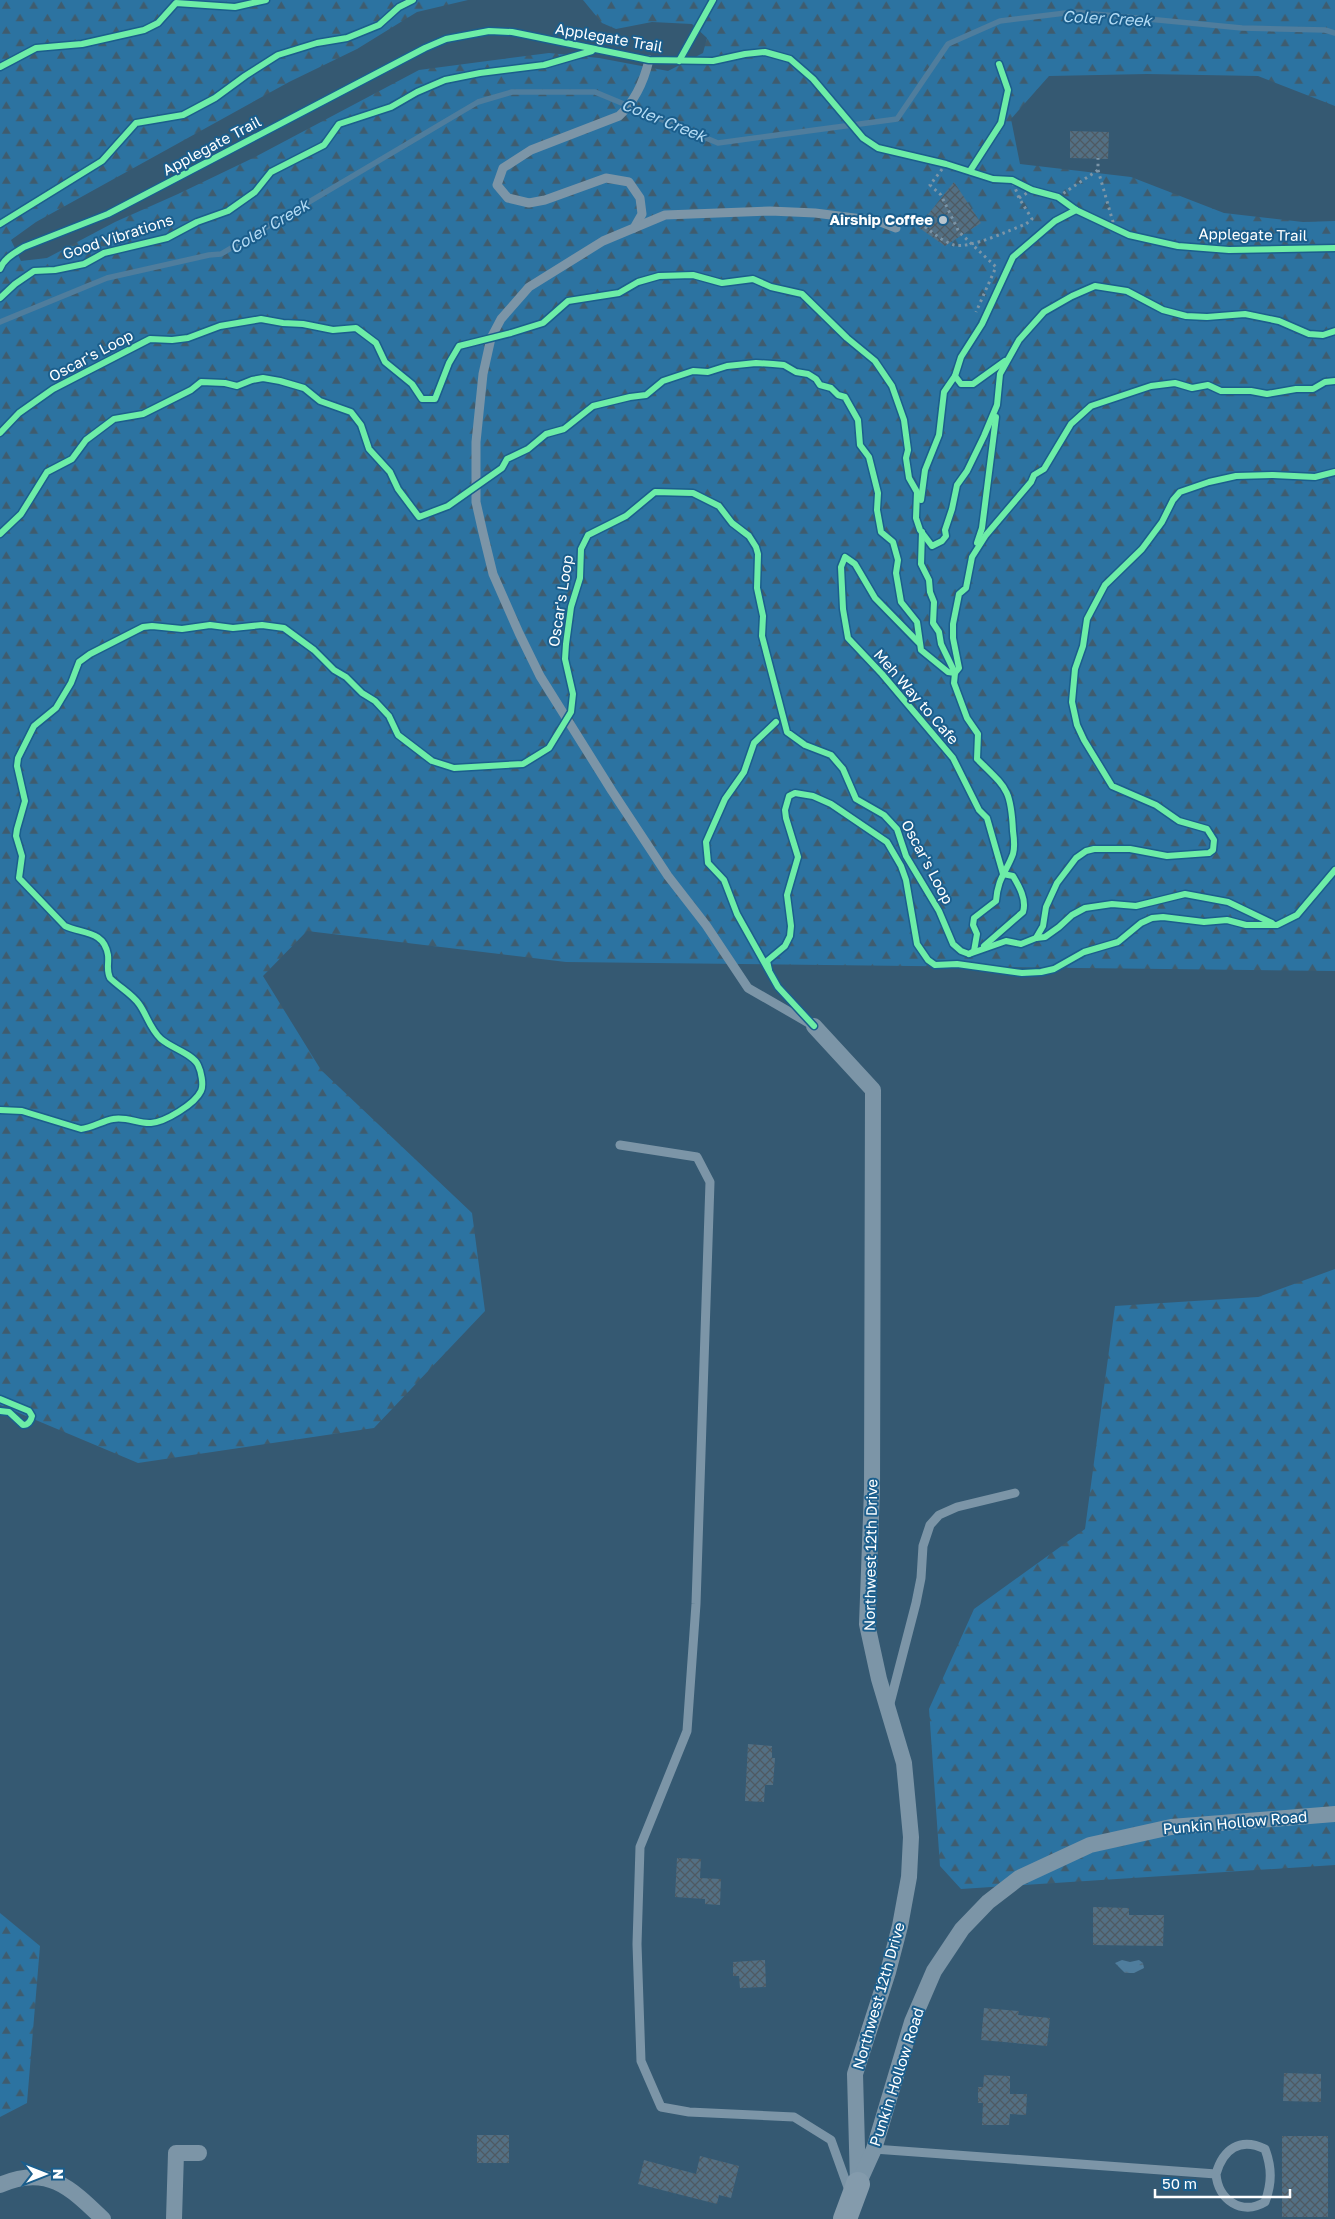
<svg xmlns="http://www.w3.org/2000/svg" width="1335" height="2219" font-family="'Golos Text',sans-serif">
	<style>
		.forest { fill: url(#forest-firs) }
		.water { fill: url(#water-ripples) }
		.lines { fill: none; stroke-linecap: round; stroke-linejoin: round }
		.stream { stroke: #4f7d9d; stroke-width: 5.5 }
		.building { fill: url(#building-cross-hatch) }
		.path { stroke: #7c95a7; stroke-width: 3; stroke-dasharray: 2.5 4; stroke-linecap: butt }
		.lane { stroke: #7c95a7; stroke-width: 9 }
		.street { stroke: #7c95a7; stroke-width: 16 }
		.secondary { stroke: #849bac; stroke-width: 24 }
		.cycleway-casing { stroke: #1b5e8c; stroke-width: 9 }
		.cycleway { stroke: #6deda7; stroke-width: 6 }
		.poi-dot { fill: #b8c5ce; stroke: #1b5e8c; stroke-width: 2 }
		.labels { text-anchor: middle; stroke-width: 4; stroke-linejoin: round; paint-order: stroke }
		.street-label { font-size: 15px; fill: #fff; stroke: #1b5e8c }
		.poi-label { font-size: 15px; font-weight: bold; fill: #fff; stroke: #1b5e8c; text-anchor: end }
		.water-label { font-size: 16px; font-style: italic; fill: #b3dbf4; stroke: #1b5e8c }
	</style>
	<defs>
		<pattern id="forest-firs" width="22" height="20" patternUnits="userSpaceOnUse" patternTransform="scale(1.25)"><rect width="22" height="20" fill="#2c73a1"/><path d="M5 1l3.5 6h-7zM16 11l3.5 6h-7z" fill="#3f5c6e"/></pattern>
		<pattern id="water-ripples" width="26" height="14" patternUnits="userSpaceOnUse" patternTransform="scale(1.25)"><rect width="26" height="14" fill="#4f7d9d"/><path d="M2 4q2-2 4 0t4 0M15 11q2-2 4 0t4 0" fill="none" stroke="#4e6474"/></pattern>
		<pattern id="building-cross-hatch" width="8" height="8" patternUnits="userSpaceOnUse" patternTransform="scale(1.25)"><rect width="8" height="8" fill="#537084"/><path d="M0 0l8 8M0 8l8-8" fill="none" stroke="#4f5a62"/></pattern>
	</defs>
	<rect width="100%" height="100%" fill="#355972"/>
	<!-- forest -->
	<g class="forest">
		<path d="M0,0h468l-51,12 -60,37 -68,33 -253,140 -25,18 10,21 26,-3 68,-36 63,-28 75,-36 166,-88 130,-17 50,5 69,13 35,-18 4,-15 -15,-14 -40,-2 -36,7 -14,-6 -19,-23h752v106l-77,-30 -111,-2 -98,2 -38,43 9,45 111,13 93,36 79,9 32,-1v750l-769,-9 -259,-31 -44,45 58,94 151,143 13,98 -111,117 -236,35 -138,-58z"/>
		<path d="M1335,1269v596l-374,24 -21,-23 -11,-157 45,-100 111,-80 30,-223 143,-9z"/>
		<path d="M0,1913l40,33 -13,157 -27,14z"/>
	</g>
	<!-- water -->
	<path class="water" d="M1122,1960l8,2 9,-2 4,3 1,5 -10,5h-9l-10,-10z"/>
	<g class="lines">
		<!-- stream -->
		<path class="stream" d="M0,322l107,-44 102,-23 12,-1 257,-152 34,-10h83l123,51 179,-24 51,-75 52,-23 74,-9 168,16 83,2 10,3"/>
	</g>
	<!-- building -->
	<g class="building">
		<path d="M1070,131l39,1 -1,27 -38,-1z"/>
		<path d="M954,182l27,41 -36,23 -27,-19z"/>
		<path d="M748,1744l24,2v12h3l-2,27h-8l-1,17 -19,-1z"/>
		<path d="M677,1858l24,1 -1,19 21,1 -1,26 -15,-1v-5l-30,-2z"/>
		<path d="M1093,1907l36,1v7h35l-1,31 -70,-1z"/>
		<path d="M765,1960l1,27 -26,1 -1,-12h-6v-14z"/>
		<path d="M984,2008l35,3 -1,4 32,3 -3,28 -66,-6z"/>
		<path d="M1284,2073l37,1v28l-38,-1z"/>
		<path d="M984,2075l26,1v18h17l-1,21 -16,-1 -1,11h-27l1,-22h-5v-16h5z"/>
		<rect x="477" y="2135" width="32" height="28"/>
		<rect x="1282" y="2136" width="46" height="81"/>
		<path d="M700,2156l39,10 -8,32 -12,-3 -2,9 -79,-20 6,-24 52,14z"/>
	</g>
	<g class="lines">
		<!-- path -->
		<g class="path">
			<path d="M946,164l-16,21 11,10 18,37 37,35 -20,45"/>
			<path d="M1098,170l17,59"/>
			<path d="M1058,197l40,-27v-12"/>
			<path d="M1019,198l13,-8"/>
			<path d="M907,223l11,-1c11,7 23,19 36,23 16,4 56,-15 72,-21l6,-5 -13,-21 -7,-18"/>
		</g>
		<!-- lane -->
		<g class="lane">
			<path d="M649,60c-5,21 -14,41 -30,56l-88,34 -28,18 -6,17 11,13 21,5 16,-3 61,-22 23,4 11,16 2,16 -8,14 -31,13 -74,46 -28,32 -10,19 -8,36 -7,68v60l7,31 10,41 26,59 21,43 72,115 56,85 38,49 42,63 66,38"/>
			<path d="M634,228l31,-13 105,-4 45,2 63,8 18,7"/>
			<path d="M620,1145l77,12 13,25 -14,422 -9,127 -47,116 -3,97 4,117 20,46 28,5 105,5 37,23 19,53"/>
			<path d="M889,1707l27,-104 5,-25 2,-32 7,-21 9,-10 18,-8 58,-14"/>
			<path d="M874,2149l342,25c7,-25 24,-37 49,-25 7,19 7,34 0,53 -23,14 -47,-2 -49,-28"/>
		</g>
		<!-- street -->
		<g class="street">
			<path d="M814,1026l59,64 -1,400 -5,134 12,55 25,84 7,74 -2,40 -9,49 -12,46 -33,102 3,110"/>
			<path d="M860,2180l14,-31 38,-127 22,-51 28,-42 26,-27 31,-24 71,-33 81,-18 164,-13"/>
			<path d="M0,2185c47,-21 71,3 103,34"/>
			<path d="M174,2219l2,-66h23"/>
		</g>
		<!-- secondary -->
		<path class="secondary" d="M845,2219l13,-35"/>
		<defs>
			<g id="cycleway">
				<path d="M679,61l34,-61"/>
				<path d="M0,67l36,-19 46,-4 62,-14 14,-7 18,-20 59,4 31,-7"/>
				<path d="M970,171l31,-48 7,-33 -9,-26"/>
				<path d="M0,224l102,-63 34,-38 47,-8 32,-17 30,-22 33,-21 39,-12 30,-5 32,-13 20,-18 14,-7"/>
				<path d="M0,269c4,-11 15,-16 24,-22l84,-33 317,-166 21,-9 43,-8 23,1 137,28 64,1 32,-7 20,-2 25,7 23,20 50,59 15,10 68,16 47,15 19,1 20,10 26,7 18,13 53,25 49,11 51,4 106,-2"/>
				<path d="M0,298l15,-14 19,-13 21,-1 29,-6 20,-11 63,-15 30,-16 31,-11 27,-19 16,-20 53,-27 15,-21 52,-17 26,-15 28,-12 35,-7 64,-8 48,-14"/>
				<path d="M1005,361l-32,23h-12l-6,-8 6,-19 21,-33 31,-67 42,-36 21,-11"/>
				<path d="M0,433l19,-20 34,-24 97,-50 22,1 16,-2 32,-12 41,-7 22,4 20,1 30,6 23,-2 20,15 9,19 27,22 10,15h13l14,-36 10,-17 52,-13 32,-10 25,-22 51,-8 19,-11 21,-6 34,-1 29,8 31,-4 18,8 31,7 45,44 28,23 17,25 12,34 4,30 -2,8 3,20 8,14 -1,26 4,12 12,16 10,-5 4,-5 -1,-6 7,-21 5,-24 10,-14 17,-35 13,-31 3,-31 19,-34 25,-28 28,-16 23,-10 32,5 36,19 23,6 21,1 38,-3 34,7 30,13 14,1 12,-4"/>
				<path d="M921,500l4,-30 14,-35 5,-43 11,-16"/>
				<path d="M922,532l-1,32 8,16 1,12 4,10 -1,21 6,9 2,12 14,29 -1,10 13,35 11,16 -1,25c29,29 34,29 36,72 1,7 2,16 0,23 -7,19 -15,23 -17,47l-22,17 -1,7 4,9 -3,17 -5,3"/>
				<path d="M0,534l21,-20 26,-42 25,-13 14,-19 28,-21 29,-5 48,-24 10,-8 24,1 12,3 15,-6 11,-2 17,3 24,7 16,13 31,11 10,13 8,24 21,23 8,17 21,28 29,-11 54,-38 5,-9 21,-10 18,-15 18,-5 29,-23 37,-9 16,-2 17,-14 30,-10 15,1 19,-6 29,-3 17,1 11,1 12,7 12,2 8,5 4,6 11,3 7,7 7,2 13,23 2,25 9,12 9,36 -1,17 4,22 12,10 5,18 -2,13 5,29 16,20 4,28 27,22 7,1 4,-5 -6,-30v-14l6,-30 7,-6 6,-31 14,-22 45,-53 3,-7 10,-6 27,-45 20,-18 60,-20 24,-3 17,5 16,-3 13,6h30l16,3 29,-5h17l12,-7 10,-1"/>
				<path d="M977,543l5,-15 14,-111"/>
				<path d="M919,643l-44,-45 -20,-34 -10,-7 -4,10 2,42 5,29 34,36 71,84 26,52 8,8 16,56 10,2c6,10 14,24 10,36l-39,34"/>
				<path d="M776,722l-22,21 -10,29 -19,27 -19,43 2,21 16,17 13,34 41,73 36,39"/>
				<path d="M1036,938l9,-1 14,-10 13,-12 13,-7 27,-4 24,2 49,-12 43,8 44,21"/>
				<path d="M769,970l-2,-9 18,-15 5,-10 1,-10 -4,-31 11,-38 -12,-39 -1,-8 4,-14 6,-3 18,3 18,8 56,38 14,24 5,14 11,64 11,16 7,5 22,-1 65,9 19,-1 13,-3 30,-17 34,-10 23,-19 11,-5 11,-1 41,5 23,-2 19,5h31l20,-10 38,-45"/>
				<path d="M0,1110l22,1 59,18c11,-1 21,-8 32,-10 13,-3 26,5 38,4 14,-1 44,-19 50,-32 3,-6 0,-20 -3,-26 -5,-11 -27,-17 -37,-26 -11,-10 -14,-24 -22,-35 -7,-10 -20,-17 -29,-26 -4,-8 -1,-14 -2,-23 -4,-25 -26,-21 -43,-29l-46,-48 3,-22 -6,-20 1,-7 8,-28 -8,-35 1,-8 16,-32 22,-18 15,-25 8,-21 11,-8 53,-27 9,-1 30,3 28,-4 23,3 29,-3 22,3 30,22 20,20 12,7 16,16 13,8 14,15 9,19 34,26 22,7 69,-4 26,-16 22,-36 2,-18 -8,-35 1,-15 5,-37 9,-29 1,-29 7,-14 38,-19 29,-24 38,1 26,13 13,17 17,13 7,11 2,7 -1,34 6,28 -1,20 25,96 18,13 26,10 12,14 13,30 28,16 13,14 9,27 33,55 14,33 8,7 8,3 37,-13 15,3 15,-6 7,-12 3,-19 11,-24 19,-25 10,-7 8,-2h36l37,7 42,-3 4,-3 1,-10 -7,-11 -28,-8 -23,-16 -44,-19 -28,-46 -7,-15 -5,-23 3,-33 8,-23 4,-27 18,-34 37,-36 20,-27 11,-22 7,-8 29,-10 27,-6 37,-1 42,2 20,-5"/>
				<path d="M0,1399l29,12 3,5c-1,5 -4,9 -9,9l-14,-13 -9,-1"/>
			</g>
		</defs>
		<!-- cycleway casing -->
		<use href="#cycleway" class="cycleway-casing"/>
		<!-- cycleway -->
		<use href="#cycleway" class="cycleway"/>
	</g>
	<!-- markers -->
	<circle class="poi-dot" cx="943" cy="220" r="5"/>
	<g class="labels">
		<!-- street labels -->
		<g class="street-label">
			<text transform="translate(609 38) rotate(10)" y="5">Applegate Trail</text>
			<text transform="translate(212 146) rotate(-28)" y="5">Applegate Trail</text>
			<text transform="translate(1253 235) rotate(1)" y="5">Applegate Trail</text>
			<text transform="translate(118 237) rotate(-18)" y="5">Good Vibrations</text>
			<text transform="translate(91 356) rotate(-28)" y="5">Oscar's Loop</text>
			<text transform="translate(561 601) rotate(-81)" y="5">Oscar's Loop</text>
			<text transform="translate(916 697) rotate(49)" y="5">Meh Way to Cafe</text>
			<text transform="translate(927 862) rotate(62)" y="5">Oscar's Loop</text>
			<text transform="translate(871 1555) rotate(-89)" y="5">Northwest 12th Drive</text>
			<text transform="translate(1235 1823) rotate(-5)" y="5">Punkin Hollow Road</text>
			<text transform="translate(879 1996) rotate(-74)" y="5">Northwest 12th Drive</text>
			<text transform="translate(897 2077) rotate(-72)" y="5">Punkin Hollow Road</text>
		</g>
		<!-- poi labels -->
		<g class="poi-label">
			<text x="933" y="225">Airship Coffee</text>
		</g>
		<!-- water labels -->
		<g class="water-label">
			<text transform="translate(1107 18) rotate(3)" y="6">Coler Creek</text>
			<text transform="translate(664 120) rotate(22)" y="6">Coler Creek</text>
			<text transform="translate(269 226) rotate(-31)" y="6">Coler Creek</text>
		</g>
	</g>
	<!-- north arrow -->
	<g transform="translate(45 2174) rotate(90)" stroke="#1b5e8c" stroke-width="4" paint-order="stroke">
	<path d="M0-4L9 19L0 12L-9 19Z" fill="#ffffff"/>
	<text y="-8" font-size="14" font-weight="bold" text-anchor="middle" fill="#ffffff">N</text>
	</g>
	<!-- scale -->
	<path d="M1155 2189v8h135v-8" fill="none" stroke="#ffffff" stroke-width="2.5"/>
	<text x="1162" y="2189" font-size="15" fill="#ffffff" stroke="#1b5e8c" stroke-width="4" paint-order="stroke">50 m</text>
</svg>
